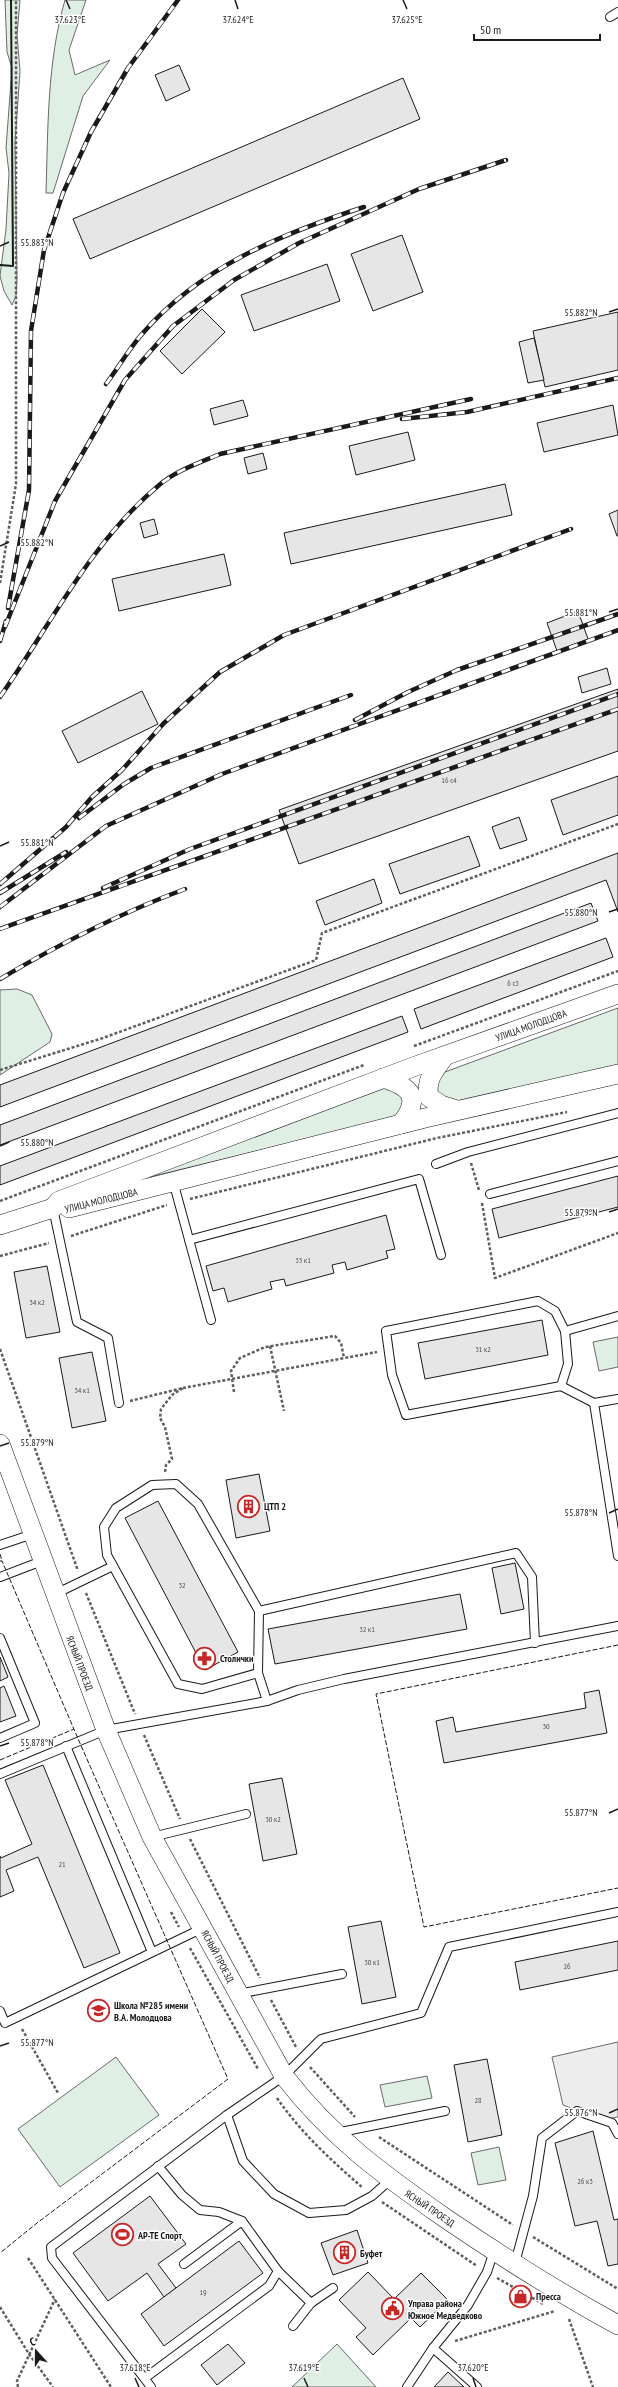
<svg xmlns="http://www.w3.org/2000/svg" width="618" height="2387" font-family="'PT Sans Narrow',sans-serif">
	<style>
		.green { fill: #e0efe3; stroke: #6a6a6a }
		.parking { fill: #ededed; stroke: #6a6a6a }
		.building { fill: #e6e6e6; stroke: #1a1a1a }
		.lines { fill: none; stroke-linecap: round; stroke-linejoin: round }
		.service-casing { stroke: #1a1a1a; stroke-width: 10 }
		.tertiary-casing { stroke: #1a1a1a; stroke-width: 20 }
		.path { stroke: #5f5f5f; stroke-width: 2.5; stroke-dasharray: 3 2; stroke-linecap: butt }
		.service { stroke: #fff; stroke-width: 8 }
		.tertiary { stroke: #fff; stroke-width: 19 }
		.rail-casing { stroke: #1a1a1a; stroke-width: 4.5 }
		.rail { stroke: #fff; stroke-width: 3; stroke-dasharray: 9; stroke-linecap: butt }
		.fence { stroke: #1a1a1a; stroke-width: 1; stroke-dasharray: 5 2; stroke-linecap: butt }
		.wall { stroke: #1a1a1a; stroke-width: 2 }
		.ticks { fill: none; stroke: #1a1a1a; stroke-width: 1.5 }
		.labels { text-anchor: middle; stroke-width: 3; stroke-linejoin: round; paint-order: stroke }
		.number-label { font-size: 8px; fill: #4d4d4d }
		.street-label { font-size: 10px; fill: #1a1a1a; stroke: #fff }
		.poi-label { font-size: 10px; font-weight: bold; fill: #1a1a1a; stroke: #fff; text-anchor: start }
		.ticks-label { font-size: 10px; text-anchor: middle; fill: #1a1a1a; stroke: #fff; stroke-width: 3; stroke-linejoin: round; paint-order: stroke }
	</style>
	<rect width="100%" height="100%" fill="#fff"/>
	<!-- green -->
	<g class="green">
		<path d="M5,0h15l-3,35 3,36 -5,72 2,135 -1,18 -4,9 -8,-14 -4,-15 6,-47 3,-56 -3,-25 6,-80 -5,-16z"/>
		<path d="M65,0h21l-17,50 6,25 35,-15 -27,36 -30,97h-7c2,-64 1,-131 19,-193z"/>
		<path d="M17,989l15,6 20,39 -2,8 -50,33v-85z"/>
		<path d="M618,1008v58l-161,39 -19,-10 -2,-13 9,-10z"/>
		<path d="M388,1087l14,6 2,11 -7,13 -264,64z"/>
		<path d="M618,1337v30l-19,4 -6,-29z"/>
		<path d="M116,2057l43,58 -99,72 -42,-58z"/>
		<path d="M427,2076l5,22 -47,9 -5,-22z"/>
		<path d="M499,2147l7,33 -28,5 -7,-32z"/>
		<path d="M337,2344l39,43h-84z"/>
	</g>
	<!-- parking -->
	<path class="parking" d="M618,2042v75l-16,3 -39,-15 -11,-48z"/>
	<!-- building -->
	<g class="building">
		<path d="M179,65l11,25 -24,11 -11,-26z"/>
		<path d="M403,78l17,41 -330,140 -17,-40z"/>
		<path d="M402,235l21,57 -50,19 -22,-57z"/>
		<path d="M327,264l13,37 -86,30 -13,-36z"/>
		<path d="M202,309l23,23 -43,42 -22,-23z"/>
		<path d="M618,312v58l-73,17 -12,-56z"/>
		<path d="M534,338l10,42 -16,3 -9,-41z"/>
		<path d="M243,400l5,16 -34,9 -4,-16z"/>
		<path d="M613,405l5,30 -74,17 -7,-29z"/>
		<path d="M408,432l7,28 -59,15 -7,-29z"/>
		<path d="M263,453l4,16 -19,5 -4,-16z"/>
		<path d="M505,484l7,31 -221,49 -7,-31z"/>
		<path d="M618,510v26h-1l-8,-22z"/>
		<path d="M154,519l4,15 -14,4 -4,-15z"/>
		<path d="M224,554l7,31 -112,26 -7,-32z"/>
		<path d="M578,611l10,28 -31,12 -10,-28z"/>
		<path d="M607,668l4,16 -29,9 -4,-16z"/>
		<path d="M618,689v62l-319,113 -20,-54z"/>
		<path d="M142,691l16,33 -80,39 -16,-32z"/>
		<path d="M618,776v39l-55,20 -12,-35z"/>
		<path d="M519,817l8,23 -27,9 -8,-22z"/>
		<path d="M469,836l11,30 -80,28 -11,-30z"/>
		<path d="M618,853v59l-12,-32 -606,227v-22z"/>
		<path d="M374,879l8,24 -57,22 -9,-24z"/>
		<path d="M591,903l7,18 -598,224v-20z"/>
		<path d="M606,938l7,19 -192,72 -7,-20z"/>
		<path d="M402,1016l6,16 -408,153v-19z"/>
		<path d="M618,1176v31l-119,31 -7,-29z"/>
		<path d="M386,1215l9,34 -9,2 2,7 -41,12 -2,-8 -13,3 2,8 -48,13 -2,-7 -14,3 2,7 -44,13 -4,-14 -11,3 -7,-25z"/>
		<path d="M47,1266l13,66 -34,6 -12,-66z"/>
		<path d="M542,1320l6,35 -123,24 -7,-36z"/>
		<path d="M92,1352l14,69 -34,7 -13,-70z"/>
		<path d="M259,1474l11,57 -34,7 -10,-58z"/>
		<path d="M158,1501l80,151 -33,18 -80,-152z"/>
		<path d="M515,1563l9,46 -23,5 -9,-46z"/>
		<path d="M460,1594l7,35 -192,35 -7,-35z"/>
		<path d="M0,1657l8,20 -8,4z"/>
		<path d="M4,1686l12,30 -16,6v-34z"/>
		<path d="M599,1690l8,43 -163,30 -8,-42 17,-4 3,15 130,-24 -2,-15z"/>
		<path d="M43,1765l77,188 -36,15 -46,-111 -32,13 8,21 -14,6v-41l1,2 31,-14 -27,-64z"/>
		<path d="M282,1778l15,76 -34,7 -14,-77z"/>
		<path d="M381,1921l15,76 -34,7 -14,-77z"/>
		<path d="M618,1941v29l-98,20 -5,-28z"/>
		<path d="M487,2059l15,76 -34,7 -14,-77z"/>
		<path d="M593,2131l21,89 4,-1v45l-10,2 -11,-45 -22,5 -20,-83z"/>
		<path d="M150,2196l36,48 -28,20 18,24 -12,9 -17,-24 -39,28 -35,-48z"/>
		<path d="M357,2230l11,33 -35,12 -12,-32z"/>
		<path d="M239,2241l24,32 -99,73 -23,-32z"/>
		<path d="M368,2272l26,27 27,-26 27,27 -28,27 -9,-9 -38,37 -17,-18 10,-9 -27,-28z"/>
		<path d="M228,2344l17,19 -28,22 -16,-20z"/>
		<path d="M448,2372l16,15h-30z"/>
	</g>
	<g class="lines">
		<defs>
			<g id="service">
				<path d="M610,17l8,-5"/>
				<path d="M436,1164l32,-12 150,-39"/>
				<path d="M173,1181l38,139"/>
				<path d="M490,1194l128,-33"/>
				<path d="M53,1208l24,114 31,16 11,65"/>
				<path d="M189,1240l230,-61 22,76"/>
				<path d="M538,1301l17,10 10,20 3,33 -7,22 -155,29 -14,-40 -6,-44z"/>
				<path d="M565,1331l53,-15"/>
				<path d="M561,1386l33,17"/>
				<path d="M618,1399l-24,4 24,153"/>
				<path d="M0,1545l33,-11"/>
				<path d="M0,1577l42,-16"/>
				<path d="M55,1594l58,-28"/>
				<path d="M0,1638l35,85 -35,15"/>
				<path d="M258,1673l1,-62"/>
				<path d="M267,1701l-9,-28 -56,16 -24,-5 -71,-129 -3,-28 12,-19 36,-23 24,-1 22,20 61,107 257,-58 16,24 3,66"/>
				<path d="M66,1746l86,206"/>
				<path d="M0,1774l106,-44 161,-29 31,-11 46,-11 274,-53"/>
				<path d="M152,1837l94,-23"/>
				<path d="M238,1994l104,-20"/>
				<path d="M0,2011l5,12 198,-95"/>
				<path d="M227,2115l16,46 31,33 35,19 37,-3 26,-14 18,-16"/>
				<path d="M336,2133l109,-22"/>
				<path d="M158,2166l24,29 18,15 19,2 23,9"/>
				<path d="M515,2263l18,-67 9,-58 35,-27 35,12 6,11"/>
				<path d="M278,2271l33,32 -18,23"/>
				<path d="M311,2303l22,-15"/>
				<path d="M433,2348l44,39"/>
				<path d="M145,2378l124,-92 9,-15 -36,-50 -58,43"/>
				<path d="M151,2387l-99,-129 -1,-11 176,-132 57,-39 37,-37 100,-26 28,-66 169,-35"/>
				<path d="M407,2387l26,-39 35,-43 19,-33 7,-21"/>
			</g>
			<g id="tertiary">
				<path d="M445,1056c-10,13 -20,24 -16,41l12,8 16,5"/>
				<path d="M383,1078c29,9 38,20 18,46"/>
				<path d="M69,1208l356,-90 193,-44"/>
				<path d="M0,1225l53,-17 6,-7 354,-134 205,-73"/>
				<path d="M0,1444l106,286 46,107 132,239c47,61 98,98 161,142 56,38 114,75 173,107"/>
			</g>
		</defs>
		<!-- service casing -->
		<use href="#service" class="service-casing"/>
		<!-- tertiary casing -->
		<use href="#tertiary" class="tertiary-casing"/>
		<!-- path -->
		<g class="path">
			<path d="M0,583l16,-99v-484"/>
			<path d="M414,1046l204,-75"/>
			<path d="M0,1070l103,-32 213,-78 6,-27 296,-109"/>
			<path d="M471,1163l8,27"/>
			<path d="M190,1199l247,-61 130,-26"/>
			<path d="M0,1201l364,-136"/>
			<path d="M482,1203l13,75 123,-45"/>
			<path d="M71,1236l96,-31"/>
			<path d="M0,1256l49,-13"/>
			<path d="M270,1346l14,65"/>
			<path d="M0,1349l78,222"/>
			<path d="M183,1388l194,-36"/>
			<path d="M234,1392l-3,-21 9,-13 25,-11 70,-11 6,7 3,15"/>
			<path d="M130,1401l53,-13 -11,7 -11,14 -1,9 5,9 7,32 -6,6 -1,7"/>
			<path d="M86,1593l49,121"/>
			<path d="M144,1735l36,84"/>
			<path d="M190,1839l70,139"/>
			<path d="M171,1912l8,15"/>
			<path d="M190,1948l68,121"/>
			<path d="M271,2000l25,47"/>
			<path d="M22,2029l36,64"/>
			<path d="M310,2067l45,50"/>
			<path d="M277,2098c24,35 55,63 86,90"/>
			<path d="M379,2137l134,88"/>
			<path d="M382,2202l95,64"/>
			<path d="M533,2237l85,52"/>
			<path d="M28,2258l83,129"/>
			<path d="M497,2278l46,26"/>
			<path d="M0,2307l29,47 24,33"/>
			<path d="M569,2319l24,68"/>
			<path d="M455,2341l100,-30"/>
			<path d="M18,2387l-1,-6 38,-82"/>
		</g>
		<!-- service -->
		<use href="#service" class="service"/>
		<!-- tertiary -->
		<use href="#tertiary" class="tertiary"/>
		<defs>
			<g id="rail">
				<path d="M106,384c12,-16 23,-35 36,-50 58,-67 139,-100 222,-127"/>
				<path d="M402,419l65,-7 151,-34"/>
				<path d="M8,608l21,-118 2,-159 13,-81 19,-57 28,-61 37,-64 50,-68"/>
				<path d="M5,627l50,-126 70,-121 48,-54 61,-46 65,-37 120,-54 87,-29"/>
				<path d="M0,641l6,-20"/>
				<path d="M0,697c50,-71 90,-154 158,-211 17,-15 41,-23 62,-32l251,-55"/>
				<path d="M355,720l53,-28 49,-22 161,-56"/>
				<path d="M79,818l45,-34 27,-16 200,-73"/>
				<path d="M0,884l66,-57 26,-30 30,-27 42,-47 56,-51 64,-37 287,-106"/>
				<path d="M103,888l87,-39 428,-155"/>
				<path d="M0,893l66,-41"/>
				<path d="M0,907l106,-81 116,-52 396,-144"/>
				<path d="M0,929l618,-220"/>
				<path d="M0,979c59,-35 121,-66 185,-90"/>
			</g>
		</defs>
		<!-- rail casing -->
		<use href="#rail" class="rail-casing"/>
		<!-- rail -->
		<use href="#rail" class="rail"/>
		<!-- fence -->
		<g class="fence">
			<path d="M0,1554l2,7"/>
			<path d="M0,1561h2l77,180 149,338 -191,144 -37,30"/>
			<path d="M618,1645l-242,49 48,233 194,-39"/>
			<path d="M0,1760l74,-31"/>
		</g>
		<!-- wall -->
		<path class="wall" d="M0,265l13,1 -2,-266"/>
	</g>
	<!-- ticks -->
	<path class="ticks" d="M66,0l4,9M235,0l3,9M403,0l4,9M0,246l9,-4M609,312l9,-3M0,546l9,-4M609,612l9,-3M0,846l9,-4M609,912l9,-3M0,1146l9,-4M609,1212l9,-3M0,1446l9,-3M609,1513l9,-4M0,1746l9,-3M609,1813l9,-4M0,2046l9,-3M609,2113l9,-4M135,2378l4,9M304,2378l4,9M473,2378l3,9"/>
	<!-- icons -->
	<defs>
		<symbol id="building-ring" viewBox="-11 -11 22 22"><circle r="9.5" fill="#fff" stroke="#c62828" stroke-width="1.5"/><path d="M-4-6H4V6H1V3H-1V6H-4ZM-2.5-4.3h1.7v1.8h-1.7ZM.8-4.3h1.7v1.8H.8ZM-2.5-1h1.7V.8h-1.7ZM.8-1h1.7V.8H.8Z" fill="#c62828"/></symbol>
		<symbol id="pharmacy-ring" viewBox="-11 -11 22 22"><circle r="9.5" fill="#fff" stroke="#c62828" stroke-width="1.5"/><path d="M-2-6h4v4h4v4h-4v4h-4v-4h-4v-4h4Z" fill="#c62828"/></symbol>
		<symbol id="school-ring" viewBox="-11 -11 22 22"><circle r="9.5" fill="#fff" stroke="#c62828" stroke-width="1.5"/><path d="M0-5L7-2L0 1L-7-2ZM-4 1L0 2.5L4 1V4Q0 6-4 4Z" fill="#c62828"/></symbol>
		<symbol id="stadium-ring" viewBox="-11 -11 22 22"><circle r="9.5" fill="#fff" stroke="#c62828" stroke-width="1.5"/><path d="M0-5a6.5 5 0 1 0 0 10a6.5 5 0 1 0 0-10ZM-3.5-1.8h7v3.6h-7Z" fill="#c62828"/></symbol>
		<symbol id="shop-ring" viewBox="-11 -11 22 22"><circle r="9.5" fill="#fff" stroke="#c62828" stroke-width="1.5"/><path d="M-5-2.5h2.3a2.7 3.5 0 0 1 5.4 0H5L5.5 6h-11ZM-1.5-2.5h3a1.5 2.3 0 0 0-3 0Z" fill="#c62828"/></symbol>
		<symbol id="civic-ring" viewBox="-11 -11 22 22"><circle r="9.5" fill="#fff" stroke="#c62828" stroke-width="1.5"/><path d="M-.6-6.5H3V-4.5H.6V-3L4-1V1h2V6H-6V1h2V-1L-.6-3ZM-1.2 2.5V6h2.4V2.5Z" fill="#c62828"/></symbol>
	</defs>
	<g fill-rule="evenodd">
		<use href="#building-ring" x="236" y="1494" width="25" height="25"/>
		<use href="#pharmacy-ring" x="192" y="1646" width="25" height="25"/>
		<use href="#school-ring" x="86" y="1998" width="25" height="25"/>
		<use href="#stadium-ring" x="110" y="2222" width="25" height="25"/>
		<use href="#building-ring" x="332" y="2240" width="25" height="25"/>
		<use href="#shop-ring" x="508" y="2284" width="25" height="25"/>
		<use href="#civic-ring" x="380" y="2296" width="25" height="25"/>
	</g>
	<g class="labels">
		<!-- number labels -->
		<g class="number-label">
			<text x="449" y="783">16 с4</text>
			<text x="513" y="986">6 с3</text>
			<text x="303" y="1263">33 к1</text>
			<text x="37" y="1305">34 к2</text>
			<text x="483" y="1352">31 к2</text>
			<text x="82" y="1393">34 к1</text>
			<text x="182" y="1588">32</text>
			<text x="367" y="1632">32 к1</text>
			<text x="546" y="1729">30</text>
			<text x="273" y="1822">30 к2</text>
			<text x="62" y="1867">21</text>
			<text x="372" y="1965">30 к1</text>
			<text x="567" y="1969">26</text>
			<text x="478" y="2103">28</text>
			<text x="585" y="2184">26 к3</text>
			<text x="203" y="2295">19</text>
		</g>
		<!-- street labels -->
		<g class="street-label">
			<text transform="translate(531 1025) rotate(-20)" y="4">УЛИЦА МОЛОДЦОВА</text>
			<text transform="translate(101 1200) rotate(-14)" y="4">УЛИЦА МОЛОДЦОВА</text>
			<text transform="translate(80 1663) rotate(69)" y="4">ЯСНЫЙ ПРОЕЗД</text>
			<text transform="translate(218 1956) rotate(62)" y="4">ЯСНЫЙ ПРОЕЗД</text>
			<text transform="translate(430 2208) rotate(34)" y="4">ЯСНЫЙ ПРОЕЗД</text>
		</g>
		<!-- poi labels -->
		<g class="poi-label">
			<text x="264" y="1510">ЦТП 2</text>
			<text x="220" y="1662">Столички</text>
			<text x="114" y="2009">Школа №285 имени<tspan x="114" dy="12">В.А. Молодцова</tspan></text>
			<text x="138" y="2239">АР-ТЕ Спорт</text>
			<text x="360" y="2257">Буфет</text>
			<text x="536" y="2300">Пресса</text>
			<text x="408" y="2307">Управа района<tspan x="408" dy="12">Южное Медведково</tspan></text>
		</g>
	</g>
	<g class="ticks-label">
		<text x="238" y="23">37.624°E</text>
		<text x="70" y="23">37.623°E</text>
		<text x="407" y="23">37.625°E</text>
		<text x="37" y="246">55.883°N</text>
		<text x="581" y="316">55.882°N</text>
		<text x="37" y="546">55.882°N</text>
		<text x="581" y="616">55.881°N</text>
		<text x="37" y="846">55.881°N</text>
		<text x="581" y="916">55.880°N</text>
		<text x="37" y="1146">55.880°N</text>
		<text x="581" y="1216">55.879°N</text>
		<text x="37" y="1446">55.879°N</text>
		<text x="581" y="1516">55.878°N</text>
		<text x="37" y="1746">55.878°N</text>
		<text x="581" y="1816">55.877°N</text>
		<text x="37" y="2046">55.877°N</text>
		<text x="581" y="2116">55.876°N</text>
		<text x="135" y="2371">37.618°E</text>
		<text x="304" y="2371">37.619°E</text>
		<text x="473" y="2371">37.620°E</text>
	</g>
	<!-- north arrow -->
	<g transform="translate(36 2351) rotate(339)" stroke="#ffffff" stroke-width="3" paint-order="stroke">
	<path d="M0-3L7 15L0 10L-7 15Z" fill="#1a1a1a"/>
	<text y="-6" font-size="11" font-weight="bold" text-anchor="middle" fill="#1a1a1a">С</text>
	</g>
	<!-- scale -->
	<path d="M474 34v6h126v-6" fill="none" stroke="#1a1a1a" stroke-width="2"/>
	<text x="480" y="34" font-size="12" fill="#1a1a1a" stroke="#ffffff" stroke-width="3" paint-order="stroke">50 m</text>
</svg>
